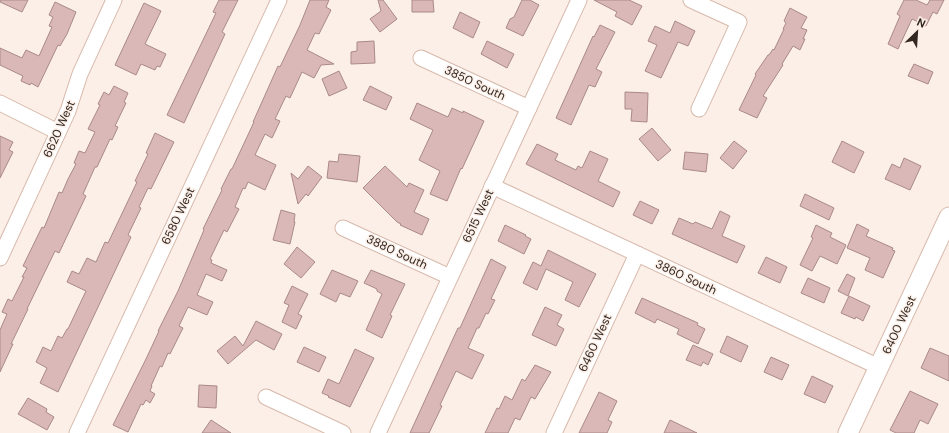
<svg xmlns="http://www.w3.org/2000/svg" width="949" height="433" font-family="'DM Sans',sans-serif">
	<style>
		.building { fill: #dab8b8; stroke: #aa8989 }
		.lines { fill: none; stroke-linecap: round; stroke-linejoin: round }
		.minor-casing { stroke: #d7b9aa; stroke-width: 17 }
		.tertiary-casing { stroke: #d7b9aa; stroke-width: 21 }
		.minor { stroke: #fff; stroke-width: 15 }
		.tertiary { stroke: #fff; stroke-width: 19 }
		.labels { text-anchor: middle; stroke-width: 3; stroke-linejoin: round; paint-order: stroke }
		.street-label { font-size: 12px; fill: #322721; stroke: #fbefe8 }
	</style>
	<rect width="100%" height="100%" fill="#fbefe8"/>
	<!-- building -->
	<g class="building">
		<path d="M0,0h28l-6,12 -22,-10z"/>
		<path d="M219,0h19l-16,32 3,2 -41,89 -17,-8 49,-102 -3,-1z"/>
		<path d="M310,0h19l-3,7 5,3 -12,24 -4,-1 -8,17 27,14 -13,1 -7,13 -12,-6 -12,26 -4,-2 -11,23 5,2 -8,17 -7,-4 -10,21 21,10 -11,25 -17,-8 -3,7 -2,-1 -8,19 4,2 -12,23 -3,-2 -14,29 2,1 -1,3 16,7 -5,11 -16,-7 -9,21 16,7 -6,13 -19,-8 -9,19 4,2 -13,26 -2,-1 -6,14 -2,-1 -9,20h1l-2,5 5,3 -5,9 -4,-3 -3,5 -2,-1 -13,28 -15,-7 33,-66 13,-28h-1l20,-40 26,-61 -1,-1 19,-39 -1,-1 10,-20h1l22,-47h-1l25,-56 2,1 20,-42z"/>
		<path d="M378,0h5l14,19 -17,13 -10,-13 11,-8z"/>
		<path d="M412,0h21l1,12h-22z"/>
		<path d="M522,0h8l9,5 -16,31 -17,-8 4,-9 4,-2z"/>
		<path d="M594,0h35l13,6 -10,19 -17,-9 2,-4z"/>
		<path d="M904,0h12l11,5 3,-5h14l-7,14 -4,-2 -7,14 -14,-7 -14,30 -10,-5 12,-28 -3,-2z"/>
		<path d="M55,2l21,10 -9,22 -7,12 -2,-1 -20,42 -7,-4 -1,2 -9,-4 2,-5 -23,-11v-17l22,10 4,-8 13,6 13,-29 -3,-1 4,-9 -4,-2z"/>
		<path d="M144,3l17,8 -16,33 21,10 -6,13 -3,-1 -2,4 -14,-6 -5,11 -21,-10z"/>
		<path d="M790,8l17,9 -6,11 6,2 -4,9h2l-5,11 -7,-4 -11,18 1,1 -20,31 4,2 -10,20 -18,-8 17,-35 -1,-1 13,-19h1l4,-6 1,1 10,-21h-1l3,-6 -2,-2z"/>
		<path d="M460,12l20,10 -7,16 -20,-10z"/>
		<path d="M675,21l20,10 -7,15 -10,-4 -17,36 -16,-7 12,-26 -9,-4 7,-15 15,7z"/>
		<path d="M600,25l15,7 -19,37 6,3 -7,15 -6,-2 -18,40 -15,-7 37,-82 1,1z"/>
		<path d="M374,41l1,22 -24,1v-12l6,-1v-9z"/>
		<path d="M487,41l27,13 -7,14 -26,-14z"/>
		<path d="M914,64l19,8 -5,12 -20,-8z"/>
		<path d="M339,71l8,17 -18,8 -7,-17z"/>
		<path d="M114,86l14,7 -4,9 2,1 -11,23 3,1 -6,13 -2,-1 -13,28h-2l-12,27 3,2 -27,57 -4,-2 -28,58h1l-17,35h2l-13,28v-42l7,-16 -5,-2 6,-13 4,2 12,-24h-2l5,-9 -4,-2 19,-39 2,1 15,-36 3,1 6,-14 8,-15 -2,-1 5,-12 6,2 10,-21 -7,-3 12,-24 -2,-1 6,-12 5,3z"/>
		<path d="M370,86l22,11 -6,13 -23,-10z"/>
		<path d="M625,92l23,1 -1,29 -16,-1 1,-12h-7z"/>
		<path d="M417,103l31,14 4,-9 11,5v-2l21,10 -22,48 -1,-1 -14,33 -17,-7 10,-23 -21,-11 14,-30 -23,-11z"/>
		<path d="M652,128l19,22 -13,11 -19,-22z"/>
		<path d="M155,133l19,9 -23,47 -3,-1 -9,19 2,1 -13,27 3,2 -73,155 -18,-9 7,-15 -11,-6 7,-15 8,4 7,-15 4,2 5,-9h1l18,-38 -19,-9 5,-11 7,3 8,-16 9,4 9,-20 3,1 29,-61 -2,-1 13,-27 -2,-1z"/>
		<path d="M0,136l13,6 -4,8 4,2 -13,26z"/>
		<path d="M734,141l13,10 -14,18 -13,-11z"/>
		<path d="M842,141l22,11 -10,21 -22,-11z"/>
		<path d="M537,144l21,10 -3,6 21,10 2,-4 4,2 8,-17 18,8 -10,22 22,11 -7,15 -87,-43z"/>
		<path d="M685,152l23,2 -2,18 -23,-3z"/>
		<path d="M339,154l21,2 -3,26 -30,-4 2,-17 9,1z"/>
		<path d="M904,158l17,8 -11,24 -25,-11 7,-15 8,4z"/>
		<path d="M308,166l14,11 -14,19 -2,-2 -8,10 -7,-31 7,6z"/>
		<path d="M385,166l22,21 2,-4 15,7 -10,22 15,7 -7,16 -22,-10 1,-1 -4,-2 -34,-34z"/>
		<path d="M805,194l29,14 -5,12 -29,-14z"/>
		<path d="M640,201l19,9 -7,14 -19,-9z"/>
		<path d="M281,210l14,4 -1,8h1l-5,22 -17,-4z"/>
		<path d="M720,211l10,5 -8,20 23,10 -8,17 -65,-29 7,-16 14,6 2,-2 17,7z"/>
		<path d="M857,224l12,6 -3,6 27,12 -1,2 3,1 -12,27 -18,-8 5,-12 -23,-10z"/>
		<path d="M505,225l21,10 -1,1 6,3 -7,15 -26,-13z"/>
		<path d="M816,225l16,8 -2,4 16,8 -9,19 -17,-8 -8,15 -12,-6 13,-27 -2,-1z"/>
		<path d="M297,247l18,15 -14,16 -17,-14z"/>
		<path d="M548,250l48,24 -17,33 -14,-7 8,-18 -27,-13 -9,21 -14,-7 10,-21 8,4z"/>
		<path d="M766,257l21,10 -7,16 -22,-10z"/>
		<path d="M491,259l15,8 -15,32 4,1 -7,14 -2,-1 -7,15h-2l-9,20 16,7 -12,24 -16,-8 -16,34 2,1 -13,27h-19l42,-92 6,-13h2z"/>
		<path d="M332,270l26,11 -8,16 -10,-4 -4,9 -16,-8z"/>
		<path d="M371,270l34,14 -15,31 2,1 -10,22 -16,-8 16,-36 -5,-3v-2l-13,-6z"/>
		<path d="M847,274l8,4 -7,18 -10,-5z"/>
		<path d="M808,278l22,10 -6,15 -23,-10z"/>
		<path d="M292,286l16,8 -10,20 4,2 -6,13 -14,-7 7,-17 -5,-2z"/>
		<path d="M849,296l21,10 -7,15 -7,-4 -1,2 -14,-6z"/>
		<path d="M642,298l56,25 -1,2 8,4 -7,15 -21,-10 2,-5 -22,-10 -2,4 -20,-10z"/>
		<path d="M545,307l17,8 -5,10 7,4 -8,17 -24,-11z"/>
		<path d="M256,321l26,13 -8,16 -18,-10 -28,24 -11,-13 18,-15 8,10z"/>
		<path d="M727,336l21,10 -7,16 -21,-10z"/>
		<path d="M693,345l20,9 -5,11 -5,-3 -2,4 -15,-6z"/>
		<path d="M304,347l22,10 -7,15 -22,-10z"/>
		<path d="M930,348l19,8v25l-28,-13z"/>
		<path d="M355,349l19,9 -24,49 -22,-10 1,-1 -7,-3 6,-14 11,5z"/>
		<path d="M771,357l18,8 -7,15 -18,-8z"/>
		<path d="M535,365l16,7 -16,27 -4,-2 -11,23 -5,-2 -7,15h-23l12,-25 2,1 6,-13 7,4 10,-21 3,2z"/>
		<path d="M812,376l21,10 -8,17 -21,-9z"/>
		<path d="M199,385l18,1 -1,22 -18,-1z"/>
		<path d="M910,391l28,13 -10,20 -8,-4 -6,13h-18l-6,-3z"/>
		<path d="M599,392l18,9 -9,19 4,2 -5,11h-28z"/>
		<path d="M28,398l19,11 -1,3 8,5 -7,13 -29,-16z"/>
		<path d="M211,420l20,13h-29z"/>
		<path d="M670,420l27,13h-33z"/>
	</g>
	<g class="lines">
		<defs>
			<g id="minor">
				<path d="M691,0l48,22 -40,87"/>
				<path d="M421,58l108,50"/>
				<path d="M0,103l58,29"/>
				<path d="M492,186l387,181"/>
				<path d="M343,228l107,49"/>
				<path d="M0,258l68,-147 12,-37 34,-74"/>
				<path d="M266,397l77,36"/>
				<path d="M77,433l202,-433"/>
				<path d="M378,433l201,-433"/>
				<path d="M554,433l83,-179"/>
			</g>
			<path id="tertiary" d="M848,433l101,-216"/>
		</defs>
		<!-- minor casing -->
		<use href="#minor" class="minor-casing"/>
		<!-- tertiary casing -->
		<use href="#tertiary" class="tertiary-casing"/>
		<!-- minor -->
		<use href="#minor" class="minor"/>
		<!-- tertiary -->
		<use href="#tertiary" class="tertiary"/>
	</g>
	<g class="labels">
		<!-- street labels -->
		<g class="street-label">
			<text transform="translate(475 83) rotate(25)" y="4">3850 South</text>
			<text transform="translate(59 129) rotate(-66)" y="4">6620 West</text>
			<text transform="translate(178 216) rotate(-65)" y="4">6580 West</text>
			<text transform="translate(478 216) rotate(-65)" y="4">6515 West</text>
			<text transform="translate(397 252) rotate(25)" y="4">3880 South</text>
			<text transform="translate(686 277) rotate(25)" y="4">3860 South</text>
			<text transform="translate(899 325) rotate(-65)" y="4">6400 West</text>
			<text transform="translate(595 343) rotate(-65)" y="4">6460 West</text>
		</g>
	</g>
	<!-- north arrow -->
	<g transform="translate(917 32) rotate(25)" stroke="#fbefe8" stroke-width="3" paint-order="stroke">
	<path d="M0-3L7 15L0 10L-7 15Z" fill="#322721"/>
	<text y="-6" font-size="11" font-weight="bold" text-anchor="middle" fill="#322721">N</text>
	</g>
</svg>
